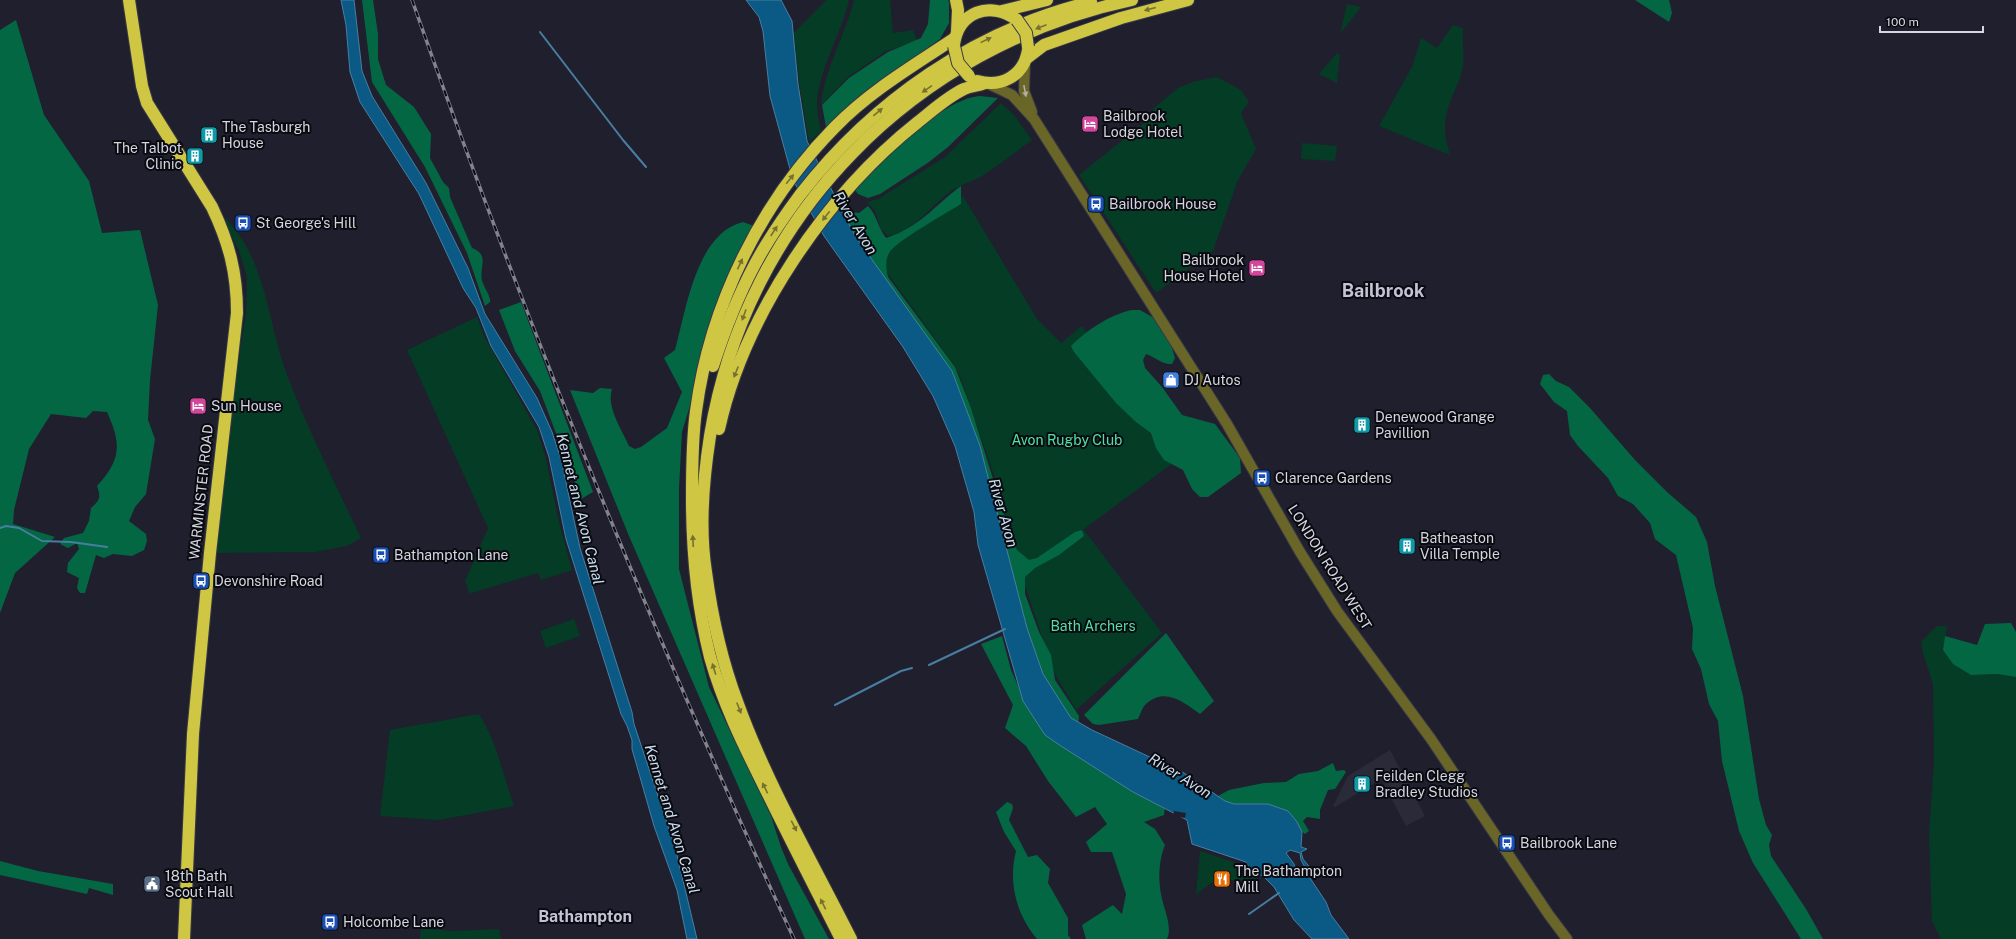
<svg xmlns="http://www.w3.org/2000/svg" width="2016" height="939" font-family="'Public Sans',sans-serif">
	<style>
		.commercial { fill: #2b2a39 }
		.green { fill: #043c26 }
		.forest { fill: #046744 }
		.water { fill: #0b5985; stroke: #487ea1; fill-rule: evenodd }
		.pier { fill: #201f2e }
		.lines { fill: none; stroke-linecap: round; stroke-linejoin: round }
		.stream { stroke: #487ea1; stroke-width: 2 }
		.minor-casing { stroke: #393947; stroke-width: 12 }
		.highway-casing { stroke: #393947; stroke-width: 14 }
		.minor { stroke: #6a6628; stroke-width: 10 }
		.highway { stroke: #cfc644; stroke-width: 12 }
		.rail-casing { stroke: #83828f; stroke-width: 3.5 }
		.rail { stroke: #0a0a11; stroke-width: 2; stroke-dasharray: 6; stroke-linecap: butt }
		.highway-bridge-casing { stroke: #393947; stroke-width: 14; stroke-linecap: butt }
		.highway-bridge { stroke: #cfc644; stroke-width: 12 }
		.oneway { fill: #76712d }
		.oneway2 { fill: #b0afa0 }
		.labels { text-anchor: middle; stroke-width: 4; stroke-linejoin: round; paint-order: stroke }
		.poi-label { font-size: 14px; fill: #d6d6e1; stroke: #0a0a11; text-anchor: start }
		.park-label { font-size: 14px; fill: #4fe2a3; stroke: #0a0a11 }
		.street-label { font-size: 14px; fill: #d6d6e1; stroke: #0a0a11 }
		.water-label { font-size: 15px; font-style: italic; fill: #c9dded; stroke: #0a0a11 }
		.quarter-label { font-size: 16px; font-weight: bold; fill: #c2c3d7; stroke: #0a0a11 }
		.district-label { font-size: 18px; font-weight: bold; fill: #c2c3d7; stroke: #0a0a11 }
	</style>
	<rect width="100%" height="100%" fill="#201f2e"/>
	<!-- commercial -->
	<path class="commercial" d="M1390,750l35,66 -19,10 -25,-47 -46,28 -2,-1 15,-30z"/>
	<!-- green -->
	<g class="green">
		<path d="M826,0h23c-8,34 -30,69 -32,103 0,10 2,19 4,28l-12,11 -10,-60 -5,-49z"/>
		<path d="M854,0h36l3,33 20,-3 4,11 -31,10 -38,26 -27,28c3,-35 25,-71 33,-105z"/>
		<path d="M1347,4l14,3 -21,27z"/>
		<path d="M1453,25l10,3c-1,14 2,30 -1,43 -2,9 -6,16 -9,24 -10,23 -10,36 -3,60l-71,-29 33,-59 9,-29 16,10z"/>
		<path d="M1337,53l3,2 -3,28 -18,-9z"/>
		<path d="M1217,77l24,13 8,12 -8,11 15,36 -18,31 -25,71 -57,42 -77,-118 65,-52 11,-16 23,-19 15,-6z"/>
		<path d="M1001,103l13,12 18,25c-17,12 -33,25 -50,36 -9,5 -19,8 -28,13 -23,15 -37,41 -66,47l-7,-7 -6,-18 -8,-9 11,-3 67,-42z"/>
		<path d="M1302,143l35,3 -2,15 -34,-2z"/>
		<path d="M963,196l74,123 24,24 21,-17 99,131 -159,118 -25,-91 -37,-108 -5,-10 -78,-107z"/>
		<path d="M221,214c48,45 45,109 68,166 21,53 47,106 72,158l-14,8 -32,6 -99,1 18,-163 12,-78 1,-35 -8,-26z"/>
		<path d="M477,317l7,19 53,94 9,29 13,63 13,48 -31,10 -3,-7 -67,20 -1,2 -5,-14 23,-53 -81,-178z"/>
		<path d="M1084,530l78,103 -86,77 -23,-40 -31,-94z"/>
		<path d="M574,619l6,17 -34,12 -6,-17z"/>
		<path d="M1937,626h10l-4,24 28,25 27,-1 18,3v262h-75l-9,-18 -3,-87 5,-73 -1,-77 -10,-31 -2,-11z"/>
		<path d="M479,714c18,28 24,61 35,92l-75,14 -59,-4 10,-86z"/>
		<path d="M1200,851l45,15 5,6 7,1 3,3c-11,7 -22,4 -34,4 -4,0 -8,4 -11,6l-2,-4 -17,12z"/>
		<path d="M421,928l31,3 47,-2 2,10h-81z"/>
	</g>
	<!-- forest -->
	<g class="forest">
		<path d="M362,0h11l5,34v25l8,26 28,22 17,27 -1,24 13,24 6,6 1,9 22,51c18,7 7,18 10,33 2,6 6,11 8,18v3l-5,4 -18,-53 -42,-86 -53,-85z"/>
		<path d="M930,0h18l1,3v20l-9,16 -80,57 -34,31 -4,-22 27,-27 39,-26 33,-14 7,-14z"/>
		<path d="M1635,0h34l3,13 -3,9z"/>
		<path d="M16,20l28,95 45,66 13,52 38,-3 18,75 -8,75 -2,40 7,19 -9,55 -11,13 -6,14 17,13 1,7 -3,9 -12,6 -19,-2 -9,4 -8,-3 -11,38h-5l-3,-5 2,-10 -12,-6 1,-9 11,-14 -2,-6 -9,5 -8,-4 4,-6 19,-5 6,-12 2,-13c9,-8 10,-11 6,-22 25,-27 24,-43 10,-74l-14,-1 -7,7 -35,-4 -22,35 -15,61 -1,14 42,13 -40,36 -15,40v-583z"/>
		<path d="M980,96l18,2 -50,49 -19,15 -49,32 -12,4 -10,-4 -3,-4c25,-29 86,-91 125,-94z"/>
		<path d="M961,186v18c-13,8 -66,38 -72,49 -4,8 -3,15 -1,24l67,90 16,41 37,119 9,23 12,10 8,-2 38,-26 7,-2 2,6 -25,19 -24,13 -10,9v17l14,38 12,23 4,25 24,36 -1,12 -42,-59 -48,-185 -148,-261 5,-15 6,4 8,1 9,-7c9,9 10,22 18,32 34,-11 48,-32 75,-52z"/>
		<path d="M743,222l11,4 -9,14 -29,67 -13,39 -8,43 -13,43 -3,56v81l30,118 62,129 10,31 7,17 41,75h-24l-176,-403 -59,-146 23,3 7,-5 12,1c-6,18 10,41 17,57l6,3 6,-2 26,-19 15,-36 -18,-34 11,-8c11,-39 21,-117 68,-128z"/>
		<path d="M521,302l72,190 -12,7 -41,-108 -25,-40 -16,-41z"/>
		<path d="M1131,310h9l14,8 17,27 4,13 -3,6c-9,1 -17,-7 -26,-10l-3,6 2,8 17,19 20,28 33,9 25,34 1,15 -33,24h-8l-8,-8 -9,-19 -19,-10 -8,-12 -5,-15 -15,-11 -20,-19 -42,-51 -3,-6c17,-17 37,-30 60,-36z"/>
		<path d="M1549,374l7,7 13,6 21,21 45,52 32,32 29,25 11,25 8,44 28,110 16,103 7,26 6,10 -3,10 2,11 35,53 17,30h-22l-48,-76 -14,-32 -17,-70 -4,-40 -9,-17 -8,-35 -9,-20 1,-21 -17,-73 -21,-16 -5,-16 -17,-19 -15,-8 -10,-18 -30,-32 -8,-11 -3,-24 -13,-9 -14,-18 3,-9z"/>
		<path d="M2011,623l5,9v45l-18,-3 -27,1 -18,-11 -10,-14 2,-14 32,9 8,-21z"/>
		<path d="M1166,633l48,68 -14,13c-16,-12 -36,-28 -55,-9 -3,3 -5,10 -7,14l-39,6 -6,-1 -9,-9z"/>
		<path d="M1002,636l9,34 12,27 142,108 -1,10 -20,7 11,7 10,16c-6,14 -7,34 -4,49 2,13 12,33 6,45h-81l-4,-14 31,-20 9,9 4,-20 -14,-42h-21l-5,-10 21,-18 -12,-17 -19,10 -28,-36 -22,-35 -21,-18 8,-23 -32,-61z"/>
		<path d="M1333,763l3,8 8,-1 2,2 -11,17 -7,1 -8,20v9l-13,-2 -4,4 6,10 -4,3 -6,-5 -66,-19 -15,-14 11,-6 35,-7 22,-1 13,-8 19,-3z"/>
		<path d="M1007,802l5,2 1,4 -4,12 19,37 9,-2 13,14 -2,14 20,35v17l3,4h-34c-21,-25 -29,-57 -21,-88l-12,-19 -8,-20z"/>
		<path d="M0,861l38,10 75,13v11l-24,-7 -2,6 -87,-19z"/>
	</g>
	<!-- water -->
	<g class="water">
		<path d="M341,0h13l8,71 10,25 54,87 42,85 17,46 52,84 15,34 9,27 19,89 52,164 2,12 41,123 22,92h-10l-10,-49 -23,-64 -22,-77v-9l-5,-14 -6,-12 -55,-175 -17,-82 -10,-30 -48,-81 -15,-38 -13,-20 -44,-94 -59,-92 -10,-30 -4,-47z"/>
		<path d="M746,0h35l11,21 6,63 9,57 48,95 97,135 28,75 47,182 16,46 28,44 21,12 92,43 41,28 9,3h34l20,7 9,11 5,10 -1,15 6,2 -6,3 2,7 9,11 -2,8 16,24 5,13 18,24h-37l-18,-19 -20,-33 -11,-11 -12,-5 -5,-9 -54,-18 -5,-24 -54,-28 -72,-46 -16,-11 -22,-34 -45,-156 -4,-33 -19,-66 -22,-50 -30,-49 -79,-111 -31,-56 -23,-84 -7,-65 -4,-14zM1290,850l10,3 1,7 6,11 -5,2 -6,-3 -2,-6 -8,-11z"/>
	</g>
	<!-- pier -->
	<path class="pier" d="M1174,811l12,2 -1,5 -6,-1v2l-6,-3z"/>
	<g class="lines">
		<!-- stream -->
		<g class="stream">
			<path d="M540,32l83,108 23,27"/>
			<path d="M0,528l6,-2 13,2 23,13 29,1 36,5"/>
			<path d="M929,665l76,-36"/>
			<path d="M835,705l66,-34 11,-3"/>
			<path d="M1249,914l30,-21"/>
		</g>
		<defs>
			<g id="minor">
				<path d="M1025,62l-1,29 8,21"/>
				<path d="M989,84l23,11 22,24 193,305 73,128 37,59 94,128 118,176 18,24"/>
			</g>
			<g id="highway">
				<path d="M129,0l13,86 5,17 65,104c17,36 25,65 25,106l-27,240 -17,181 -9,205"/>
				<path d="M956,0l2,10 -1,22"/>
				<path d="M1002,11l45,-11"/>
				<path d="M954,45c4,-33 36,-45 63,-25"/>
				<path d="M1027,58l17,-13 77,-27 67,-18"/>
				<path d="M977,81c24,7 47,-5 51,-31"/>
				<path d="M713,366c11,-34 24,-68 41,-100 13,-25 29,-48 46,-71 73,-94 175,-165 291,-193"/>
				<path d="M719,429c25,-114 108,-235 199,-307 14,-11 29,-25 46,-33 7,-3 14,-3 21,-6"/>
				<path d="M841,939c-26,-51 -52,-102 -77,-153 -21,-42 -41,-83 -54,-129 -13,-52 -18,-105 -18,-159 0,-29 0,-59 4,-87 14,-106 65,-209 139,-284 35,-36 78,-61 120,-89"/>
				<path d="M851,939c-38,-76 -84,-155 -113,-235 -16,-42 -26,-87 -32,-132 -7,-44 -3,-91 4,-136 36,-220 204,-390 422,-436"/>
			</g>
		</defs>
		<!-- minor casing -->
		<use href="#minor" class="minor-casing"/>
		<!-- highway casing -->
		<use href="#highway" class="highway-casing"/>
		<!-- minor -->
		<use href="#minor" class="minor"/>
		<!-- highway -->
		<use href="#highway" class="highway"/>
		<defs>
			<path id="rail" d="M412,0c112,319 240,632 382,939"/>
		</defs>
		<!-- rail casing -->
		<use href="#rail" class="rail-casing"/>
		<!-- rail -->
		<use href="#rail" class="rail"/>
		<defs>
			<g id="highway-bridge">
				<path d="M1017,20l9,13 2,14"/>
				<path d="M954,46l4,17 11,13"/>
			</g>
		</defs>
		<!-- highway-bridge casing -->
		<use href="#highway-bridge" class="highway-bridge-casing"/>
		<!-- highway-bridge -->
		<use href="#highway-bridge" class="highway-bridge"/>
	</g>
	<!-- one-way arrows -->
	<defs><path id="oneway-solid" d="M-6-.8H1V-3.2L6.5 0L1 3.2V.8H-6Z"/></defs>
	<g class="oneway">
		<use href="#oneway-solid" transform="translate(1150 9) rotate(165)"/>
		<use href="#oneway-solid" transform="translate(1041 27) rotate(159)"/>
		<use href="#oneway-solid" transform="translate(986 40) rotate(-26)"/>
		<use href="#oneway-solid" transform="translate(927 89) rotate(146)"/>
		<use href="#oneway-solid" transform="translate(878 112) rotate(-40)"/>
		<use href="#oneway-solid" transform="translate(790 179) rotate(-51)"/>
		<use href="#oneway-solid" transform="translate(826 216) rotate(128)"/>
		<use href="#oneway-solid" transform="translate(774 231) rotate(-57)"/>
		<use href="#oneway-solid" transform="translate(740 264) rotate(-65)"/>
		<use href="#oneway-solid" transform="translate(744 315) rotate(110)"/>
		<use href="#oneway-solid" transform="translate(736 372) rotate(112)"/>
		<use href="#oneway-solid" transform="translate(693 541) rotate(-93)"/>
		<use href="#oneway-solid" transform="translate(714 669) rotate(-107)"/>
		<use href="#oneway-solid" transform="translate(739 708) rotate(68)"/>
		<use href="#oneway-solid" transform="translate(765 788) rotate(-116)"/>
		<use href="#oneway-solid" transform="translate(794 826) rotate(63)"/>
		<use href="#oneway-solid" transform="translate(823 904) rotate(-117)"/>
	</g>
	<use class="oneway2" href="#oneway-solid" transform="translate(1025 91) rotate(79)"/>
	<!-- icons -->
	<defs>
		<symbol id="hotel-square" viewBox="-11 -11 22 22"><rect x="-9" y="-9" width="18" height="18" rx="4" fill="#d1479c" stroke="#0a0a11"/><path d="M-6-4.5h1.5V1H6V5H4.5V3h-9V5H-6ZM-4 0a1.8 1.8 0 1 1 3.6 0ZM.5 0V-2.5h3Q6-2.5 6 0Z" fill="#fff"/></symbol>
		<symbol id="building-square" viewBox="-11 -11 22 22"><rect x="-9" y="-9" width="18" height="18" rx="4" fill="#0f9aa8" stroke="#0a0a11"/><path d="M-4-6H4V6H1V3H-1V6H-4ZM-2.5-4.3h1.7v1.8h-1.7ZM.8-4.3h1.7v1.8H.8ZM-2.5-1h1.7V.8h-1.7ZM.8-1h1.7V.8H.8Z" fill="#fff"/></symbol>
		<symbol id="bus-square" viewBox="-11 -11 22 22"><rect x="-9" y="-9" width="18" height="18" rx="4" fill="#1a4fb4" stroke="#0a0a11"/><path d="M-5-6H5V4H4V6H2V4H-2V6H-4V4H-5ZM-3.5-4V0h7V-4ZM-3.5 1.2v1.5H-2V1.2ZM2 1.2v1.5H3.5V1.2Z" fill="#fff"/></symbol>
		<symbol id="shop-square" viewBox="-11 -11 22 22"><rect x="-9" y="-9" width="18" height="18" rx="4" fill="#3f7fe0" stroke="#0a0a11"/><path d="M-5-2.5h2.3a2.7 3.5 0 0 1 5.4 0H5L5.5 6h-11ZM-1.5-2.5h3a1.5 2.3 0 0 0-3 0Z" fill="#fff"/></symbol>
		<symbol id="restaurant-square" viewBox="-11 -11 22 22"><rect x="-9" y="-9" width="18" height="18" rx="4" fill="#e8710a" stroke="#0a0a11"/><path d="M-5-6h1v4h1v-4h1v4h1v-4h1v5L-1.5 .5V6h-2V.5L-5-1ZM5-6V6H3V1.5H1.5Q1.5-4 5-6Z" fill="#fff"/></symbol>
		<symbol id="civic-square" viewBox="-11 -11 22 22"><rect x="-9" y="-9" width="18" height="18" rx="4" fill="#5c6f8a" stroke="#0a0a11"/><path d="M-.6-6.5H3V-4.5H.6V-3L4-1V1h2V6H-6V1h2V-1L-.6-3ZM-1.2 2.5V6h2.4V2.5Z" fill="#fff"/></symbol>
	</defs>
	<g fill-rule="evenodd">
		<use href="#hotel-square" x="1080" y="114" width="20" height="20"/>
		<use href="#building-square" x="199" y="125" width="20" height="20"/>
		<use href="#building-square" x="185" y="146" width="20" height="20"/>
		<use href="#bus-square" x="1086" y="194" width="20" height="20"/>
		<use href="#bus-square" x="233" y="213" width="20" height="20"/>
		<use href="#hotel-square" x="1247" y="258" width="20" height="20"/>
		<use href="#shop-square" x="1161" y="370" width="20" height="20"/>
		<use href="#hotel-square" x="188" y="396" width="20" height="20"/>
		<use href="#building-square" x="1352" y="415" width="20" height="20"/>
		<use href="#bus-square" x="1252" y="468" width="20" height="20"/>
		<use href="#building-square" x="1397" y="536" width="20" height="20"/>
		<use href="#bus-square" x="371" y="545" width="20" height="20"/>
		<use href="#bus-square" x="191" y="571" width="20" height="20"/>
		<use href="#building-square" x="1352" y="774" width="20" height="20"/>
		<use href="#bus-square" x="1497" y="833" width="20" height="20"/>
		<use href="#restaurant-square" x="1212" y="869" width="20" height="20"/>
		<use href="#civic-square" x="142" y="874" width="20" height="20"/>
		<use href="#bus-square" x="320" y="912" width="20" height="20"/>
	</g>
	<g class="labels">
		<!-- poi labels -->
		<g class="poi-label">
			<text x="1103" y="121">Bailbrook<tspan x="1103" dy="16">Lodge Hotel</tspan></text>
			<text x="222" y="132">The Tasburgh<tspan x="222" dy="16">House</tspan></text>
			<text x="182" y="153" text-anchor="end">The Talbot<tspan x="182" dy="16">Clinic</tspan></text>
			<text x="1109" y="209">Bailbrook House</text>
			<text x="256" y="228">St George's Hill</text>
			<text x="1244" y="265" text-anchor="end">Bailbrook<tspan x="1244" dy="16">House Hotel</tspan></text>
			<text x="1184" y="385">DJ Autos</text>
			<text x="211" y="411">Sun House</text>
			<text x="1375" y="422">Denewood Grange<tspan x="1375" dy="16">Pavillion</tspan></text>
			<text x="1275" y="483">Clarence Gardens</text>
			<text x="1420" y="543">Batheaston<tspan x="1420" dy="16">Villa Temple</tspan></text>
			<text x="394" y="560">Bathampton Lane</text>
			<text x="214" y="586">Devonshire Road</text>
			<text x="1375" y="781">Feilden Clegg<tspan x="1375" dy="16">Bradley Studios</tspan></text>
			<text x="1520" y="848">Bailbrook Lane</text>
			<text x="1235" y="876">The Bathampton<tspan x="1235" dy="16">Mill</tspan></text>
			<text x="165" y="881">18th Bath<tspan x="165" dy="16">Scout Hall</tspan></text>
			<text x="343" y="927">Holcombe Lane</text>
		</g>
		<!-- park labels -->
		<g class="park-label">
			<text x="1067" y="445">Avon Rugby Club</text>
			<text x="1093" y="631">Bath Archers</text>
		</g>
		<!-- street labels -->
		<g class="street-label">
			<text transform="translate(201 492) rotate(-84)" y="5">WARMINSTER ROAD</text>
			<text transform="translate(1330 567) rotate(58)" y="5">LONDON ROAD WEST</text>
		</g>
		<!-- water labels -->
		<g class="water-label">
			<text transform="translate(855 223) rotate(59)" y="5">River Avon</text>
			<text transform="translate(580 509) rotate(76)" y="5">Kennet and Avon Canal</text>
			<text transform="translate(1003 513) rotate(74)" y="5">River Avon</text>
			<text transform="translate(1180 776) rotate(32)" y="5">River Avon</text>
			<text transform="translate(672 819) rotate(73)" y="5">Kennet and Avon Canal</text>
		</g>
		<!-- quarter labels -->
		<g class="quarter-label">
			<text x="585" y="922">Bathampton</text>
		</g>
		<!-- district labels -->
		<g class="district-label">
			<text x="1383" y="297">Bailbrook</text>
		</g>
	</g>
	<!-- scale -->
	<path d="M1880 26v6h103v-6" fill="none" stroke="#d6d6e1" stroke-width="2"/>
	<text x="1886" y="26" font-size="12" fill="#d6d6e1" stroke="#0a0a11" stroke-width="3" paint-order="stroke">100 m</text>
</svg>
